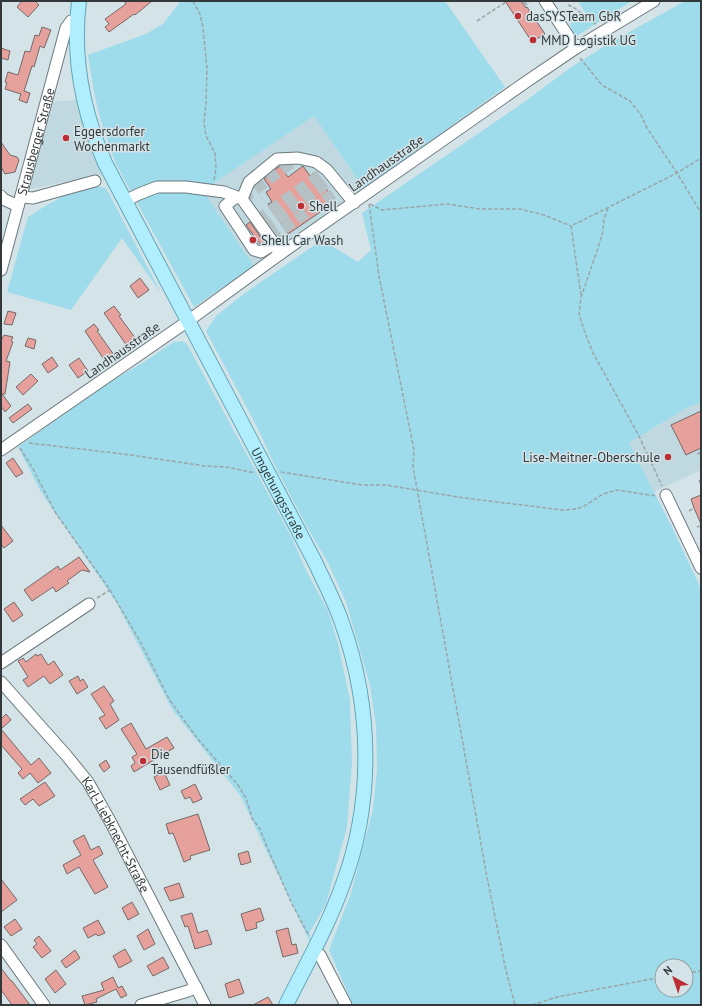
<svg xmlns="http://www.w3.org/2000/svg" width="702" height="1006" font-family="'PT Sans',sans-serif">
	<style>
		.built { fill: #c0d8df }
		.green { fill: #9edceb; fill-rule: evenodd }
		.building { fill: #e6a19c; stroke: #766967 }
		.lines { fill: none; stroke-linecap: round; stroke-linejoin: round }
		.minor-tunnel { stroke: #b4c1c5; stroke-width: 11; stroke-dasharray: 11 5.5; stroke-linecap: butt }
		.minor-casing { stroke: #6b797d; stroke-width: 13 }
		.major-casing { stroke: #62a7b8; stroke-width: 16 }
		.path { stroke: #9aa5a9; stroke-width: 1.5; stroke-dasharray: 4 2; stroke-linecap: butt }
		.minor { stroke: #fff; stroke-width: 11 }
		.major { stroke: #b0eefd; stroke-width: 14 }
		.poi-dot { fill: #bd2e34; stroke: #d4e3e7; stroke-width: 1.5 }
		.labels { text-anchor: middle; stroke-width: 3; stroke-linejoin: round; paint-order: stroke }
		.poi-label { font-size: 13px; fill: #33393b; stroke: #d4e3e7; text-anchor: start }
		.street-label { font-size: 13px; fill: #33393b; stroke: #d4e3e7 }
	</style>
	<rect width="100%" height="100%" fill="#d4e3e7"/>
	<!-- built -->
	<g class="built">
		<path d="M78,100l27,74 -79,16 25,-88z"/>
		<path d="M314,116l50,73 -110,77 -46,-67v-12z"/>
		<path d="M701,402v68l-47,22 -25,-49 57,-35z"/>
	</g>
	<!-- green -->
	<g class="green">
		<path d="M181,1h264l60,86 -141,102 -50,-73 -106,71v12l46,67 -60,41 -78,-143 -16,-46 -6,-26 -6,-37 58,-21 17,-10z"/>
		<path d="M578,1h54l-57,36 -5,-13 16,-10z"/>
		<path d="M685,1h16v401l-15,6 -57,35 43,84 29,62v416h-348l-24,-55 22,-57 22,-84 4,-40 -1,-43 -6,-41 -24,-83 -18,-39 -22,-38 -32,-61 -17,-37 -51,-96 10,-15 29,-23 77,-53 36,22 13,-12 -9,-37 155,-106 56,-41 35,-22zM662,966h24v24h-24z"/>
		<path d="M98,187l8,1 55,105 -39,-55 -51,72 -64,-18 21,-75c22,-14 43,-28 70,-30z"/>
		<path d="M175,341l2,1 5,-1 5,3 105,194 14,32 22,41 10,32 12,57 2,64 -5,63 -21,77 -16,28v10l-70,-147 -68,-86 -56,-107 -75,-110 -23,-45 87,-62 39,-23z"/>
	</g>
	<!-- building -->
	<g class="building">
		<path d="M22,1h13l4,4 -11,12 -11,-10z"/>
		<path d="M124,1h28l-17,14 -1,-1 -25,18 -4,-5 4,-3 -4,-5 21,-15z"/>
		<path d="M505,1h16l5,7 1,-1 18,27 -13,8z"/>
		<path d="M42,27l9,3 -7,18 -4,-2 -6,21 -2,-1 -8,25 6,2 -3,10 -8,-3 2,-6 -16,-5 2,-6 -2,-1 3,-10 10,3 7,-24 5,1 5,-17 4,1z"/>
		<path d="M1,48l9,3 -2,9 -7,-2z"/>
		<path d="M1,142l9,13 7,2 2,3 -4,12 -10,2 -4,-7z"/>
		<path d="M280,166l8,11 15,-11 7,10 5,-4 20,30 -47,32 -20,-30 4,-2 -6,-10 5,-3 -7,-10z"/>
		<path d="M250,222l14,20 -4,2 -14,-19z"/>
		<path d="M140,278l9,12 -11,8 -8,-12z"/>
		<path d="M114,306l7,9 -2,1 17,23 -9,7 -23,-33z"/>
		<path d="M8,311l8,2 -4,12 -8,-1z"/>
		<path d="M94,324l5,6 -2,1 17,24 -9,6 -20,-30z"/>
		<path d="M4,335l9,2 -2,4 2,1 -7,19 4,1 -5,32h-3l9,12 -6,6 -4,-6v-67h1z"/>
		<path d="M28,338l8,2 -2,9 -9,-3z"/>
		<path d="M52,357l6,9 -10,7 -6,-9z"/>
		<path d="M79,358l9,13 -10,7 -9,-13z"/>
		<path d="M31,374l7,7 -15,14 -7,-8z"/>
		<path d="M28,404l4,5 -19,14 -4,-5z"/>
		<path d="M701,411v37l-15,7 -15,-30z"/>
		<path d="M13,458l10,15 -7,4 -10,-14z"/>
		<path d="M701,495v29l-7,-16 -3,-9z"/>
		<path d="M1,525l12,16 -9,7 -3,-4z"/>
		<path d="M79,557l11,15 -8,-2 -15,11 2,2 -13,9 -3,-5 -21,14 -8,-11 34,-24 2,4z"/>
		<path d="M14,602l9,13 -10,7 -9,-13z"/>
		<path d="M36,654l1,2 4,-2 7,11 6,-4 9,14 -13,9 -6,-8 -16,11 -5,-7 5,-3 -10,-16 5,-3 3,4z"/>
		<path d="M78,676l2,5 3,-2 5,8 -11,7 -8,-13z"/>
		<path d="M104,686l10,15 -4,3 9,16 -13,9 -7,-11 6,-3 -14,-21z"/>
		<path d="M6,714l5,6 -10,9 30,36 8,-7 12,15 -13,10 -8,-10 -7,6 -5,-6 4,-4 -21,-24v-26z"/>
		<path d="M131,723l15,26 21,-12 7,11 -40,24 -3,-6 4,-3 -3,-6 5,-3 -16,-25z"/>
		<path d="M106,760l4,7 -6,5 -5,-7z"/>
		<path d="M164,772l6,13 -10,5 -6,-13z"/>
		<path d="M45,782l10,14 -16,10 -6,-7 -8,6 -5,-6z"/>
		<path d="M195,784l7,15 -9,4 -3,-6 -5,2 -4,-8z"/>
		<path d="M198,814l12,36 -20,6 1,3 -7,3 -11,-29 -4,1 -3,-10z"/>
		<path d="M84,835l7,15 8,-4 4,8 -10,6 15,27 -13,7 -16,-27 -12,7 -4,-9 18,-10 -8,-14z"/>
		<path d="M248,851l3,11 -10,3 -3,-11z"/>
		<path d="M1,879l16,21 -16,12z"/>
		<path d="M179,883l5,14 -14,4 -6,-13z"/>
		<path d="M132,902l7,12 -11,6 -6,-12z"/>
		<path d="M260,908l4,12 -8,3 1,5 -11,3 -5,-17z"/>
		<path d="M192,913l6,20 9,-3 5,14 -17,5 -7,-23 -3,1 -4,-11z"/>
		<path d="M15,919l7,10 -11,7 -7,-9z"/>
		<path d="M98,920l7,13 -7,3 -2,-2 -8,4 -5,-10z"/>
		<path d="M288,928l4,17 4,-1 2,9 -15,4 -7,-26z"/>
		<path d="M148,929l7,15 -11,6 -7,-14z"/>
		<path d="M39,936l12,15 -9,7 -9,-11 4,-3 -3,-4z"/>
		<path d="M125,949l7,12 -13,7 -6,-12z"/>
		<path d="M75,950l5,8 -14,10 -5,-7z"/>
		<path d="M163,957l6,11 -16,8 -6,-10z"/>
		<path d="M1,968l10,13h1l18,24h-18l-11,-15z"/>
		<path d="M56,970l10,14 -11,9 -10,-14z"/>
		<path d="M113,977l5,11 4,-2 5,9 -6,3 -5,-9 -20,10 1,3 -12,3 -3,-9 22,-6 -3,-7z"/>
		<path d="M239,979l5,14 -15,5 -4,-14z"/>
		<path d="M268,997l5,8h-20z"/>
	</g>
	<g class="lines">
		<!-- minor-tunnel -->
		<g class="minor-tunnel">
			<path d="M242,199l56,-41"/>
			<path d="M257,220l70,-50"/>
			<path d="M264,229l70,-51"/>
			<path d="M270,238l72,-50"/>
		</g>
		<defs>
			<g id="minor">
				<path d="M545,1l31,47"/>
				<path d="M1,196l2,3 15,7"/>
				<path d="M21,197l12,1 62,-17"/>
				<path d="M236,197l-11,9 29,44 7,2 13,-8"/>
				<path d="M242,199l7,-17 28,-23 21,-1 18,4 11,8 27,33"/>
				<path d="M125,201l14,-7 18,-7h29l38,5 18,7 28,39 10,16"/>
				<path id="s1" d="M1,270l65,-242 5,-7h6"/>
				<path d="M1,450l187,-129 92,-67 246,-172 50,-34 78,-47"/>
				<path d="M666,495l35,73"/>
				<path d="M1,663l88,-59"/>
				<path id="s2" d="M1,682l65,73 22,27 23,41 94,182"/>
				<path d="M1,945l43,60"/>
				<path d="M313,951l7,4 26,50"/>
				<path d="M141,1005l47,-14 8,-4"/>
			</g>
			<g id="major">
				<path id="s3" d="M79,1c-7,56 4,111 26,162l210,399c9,20 20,40 27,61 30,84 32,178 1,261 -15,42 -37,81 -57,121"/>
			</g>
		</defs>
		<!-- minor casing -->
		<use href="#minor" class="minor-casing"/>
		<!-- major casing -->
		<use href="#major" class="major-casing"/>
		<!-- path -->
		<g class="path">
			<path d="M193,1l7,13 3,14 4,41 -1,34 -2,20 2,13 9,17 1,16 -2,11"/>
			<path d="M525,3l1,2 4,-4"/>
			<path d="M523,4l4,-3"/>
			<path d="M568,5l5,2 24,18"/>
			<path d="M477,21l29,-19"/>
			<path d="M580,58l22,27 28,16 11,14 6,13 30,45 24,40"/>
			<path d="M369,204l10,72 35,174 -1,17 74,410 18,89 10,39"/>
			<path d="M370,204l12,6 65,-6 33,5h40l24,6 27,11"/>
			<path d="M608,208l-4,11 -1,12 -6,20 -16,46 -2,17 5,16 9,23 45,81 24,52"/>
			<path d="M581,295l-10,-69 106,-53 24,-15"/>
			<path d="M29,443l102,12 74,11 22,1 28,6"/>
			<path d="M20,448l13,21 22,43 55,78 31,53 28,56 28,39 41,47 8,13 6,20 8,11 7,18 25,57 17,32"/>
			<path d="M697,454l4,-2"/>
			<path d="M281,472l81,13h24l78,13 99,12 14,-1 9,-4 17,-11 14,-4 39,6"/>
			<path d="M699,480l2,5"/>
			<path d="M689,511l5,-3"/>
			<path d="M697,527l4,-1"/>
			<path d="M97,598l13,-8"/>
			<path d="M686,973l15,-2"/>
			<path d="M532,1005l25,-8 105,-20"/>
		</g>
		<!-- minor -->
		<use href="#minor" class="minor"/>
		<!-- major -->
		<use href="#major" class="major"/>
	</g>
	<!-- markers -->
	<g class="poi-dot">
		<circle cx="518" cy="16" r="4"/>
		<circle cx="533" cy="40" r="4"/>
		<circle cx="66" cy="138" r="4"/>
		<circle cx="301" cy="206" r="4"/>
		<circle cx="253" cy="240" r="4"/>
		<circle cx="668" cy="457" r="4"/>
		<circle cx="143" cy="761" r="4"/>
	</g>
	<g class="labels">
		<!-- poi labels -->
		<g class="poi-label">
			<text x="526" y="21">dasSYSTeam GbR</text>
			<text x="541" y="45">MMD Logistik UG</text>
			<text x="74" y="136">Eggersdorfer<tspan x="74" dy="15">Wochenmarkt</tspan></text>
			<text x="309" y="211">Shell</text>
			<text x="261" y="245">Shell Car Wash</text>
			<text x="660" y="462" text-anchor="end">Lise-Meitner-Oberschule</text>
			<text x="151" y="759">Die<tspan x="151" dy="15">Tausendfüßler</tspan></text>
		</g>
		<!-- street labels -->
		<g class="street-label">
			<text dy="5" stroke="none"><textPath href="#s1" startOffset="133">Strausberger Straße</textPath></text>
			<text transform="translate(386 163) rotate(-35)" y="5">Landhausstraße</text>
			<text transform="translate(122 350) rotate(-35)" y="5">Landhausstraße</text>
			<text dy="5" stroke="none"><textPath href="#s3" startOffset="539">Umgehungsstraße</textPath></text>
			<text dy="5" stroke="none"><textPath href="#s2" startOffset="192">Karl-Liebknecht-Straße</textPath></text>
		</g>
	</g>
	<!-- border -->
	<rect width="702" height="1006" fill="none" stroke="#33393b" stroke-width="4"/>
	<!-- north arrow -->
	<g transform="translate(674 978) rotate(320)"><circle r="19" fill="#d4e3e7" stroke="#949fa2"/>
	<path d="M0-3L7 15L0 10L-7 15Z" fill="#bd2e34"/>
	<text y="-6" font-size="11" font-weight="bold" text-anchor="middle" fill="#33393b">N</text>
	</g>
</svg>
